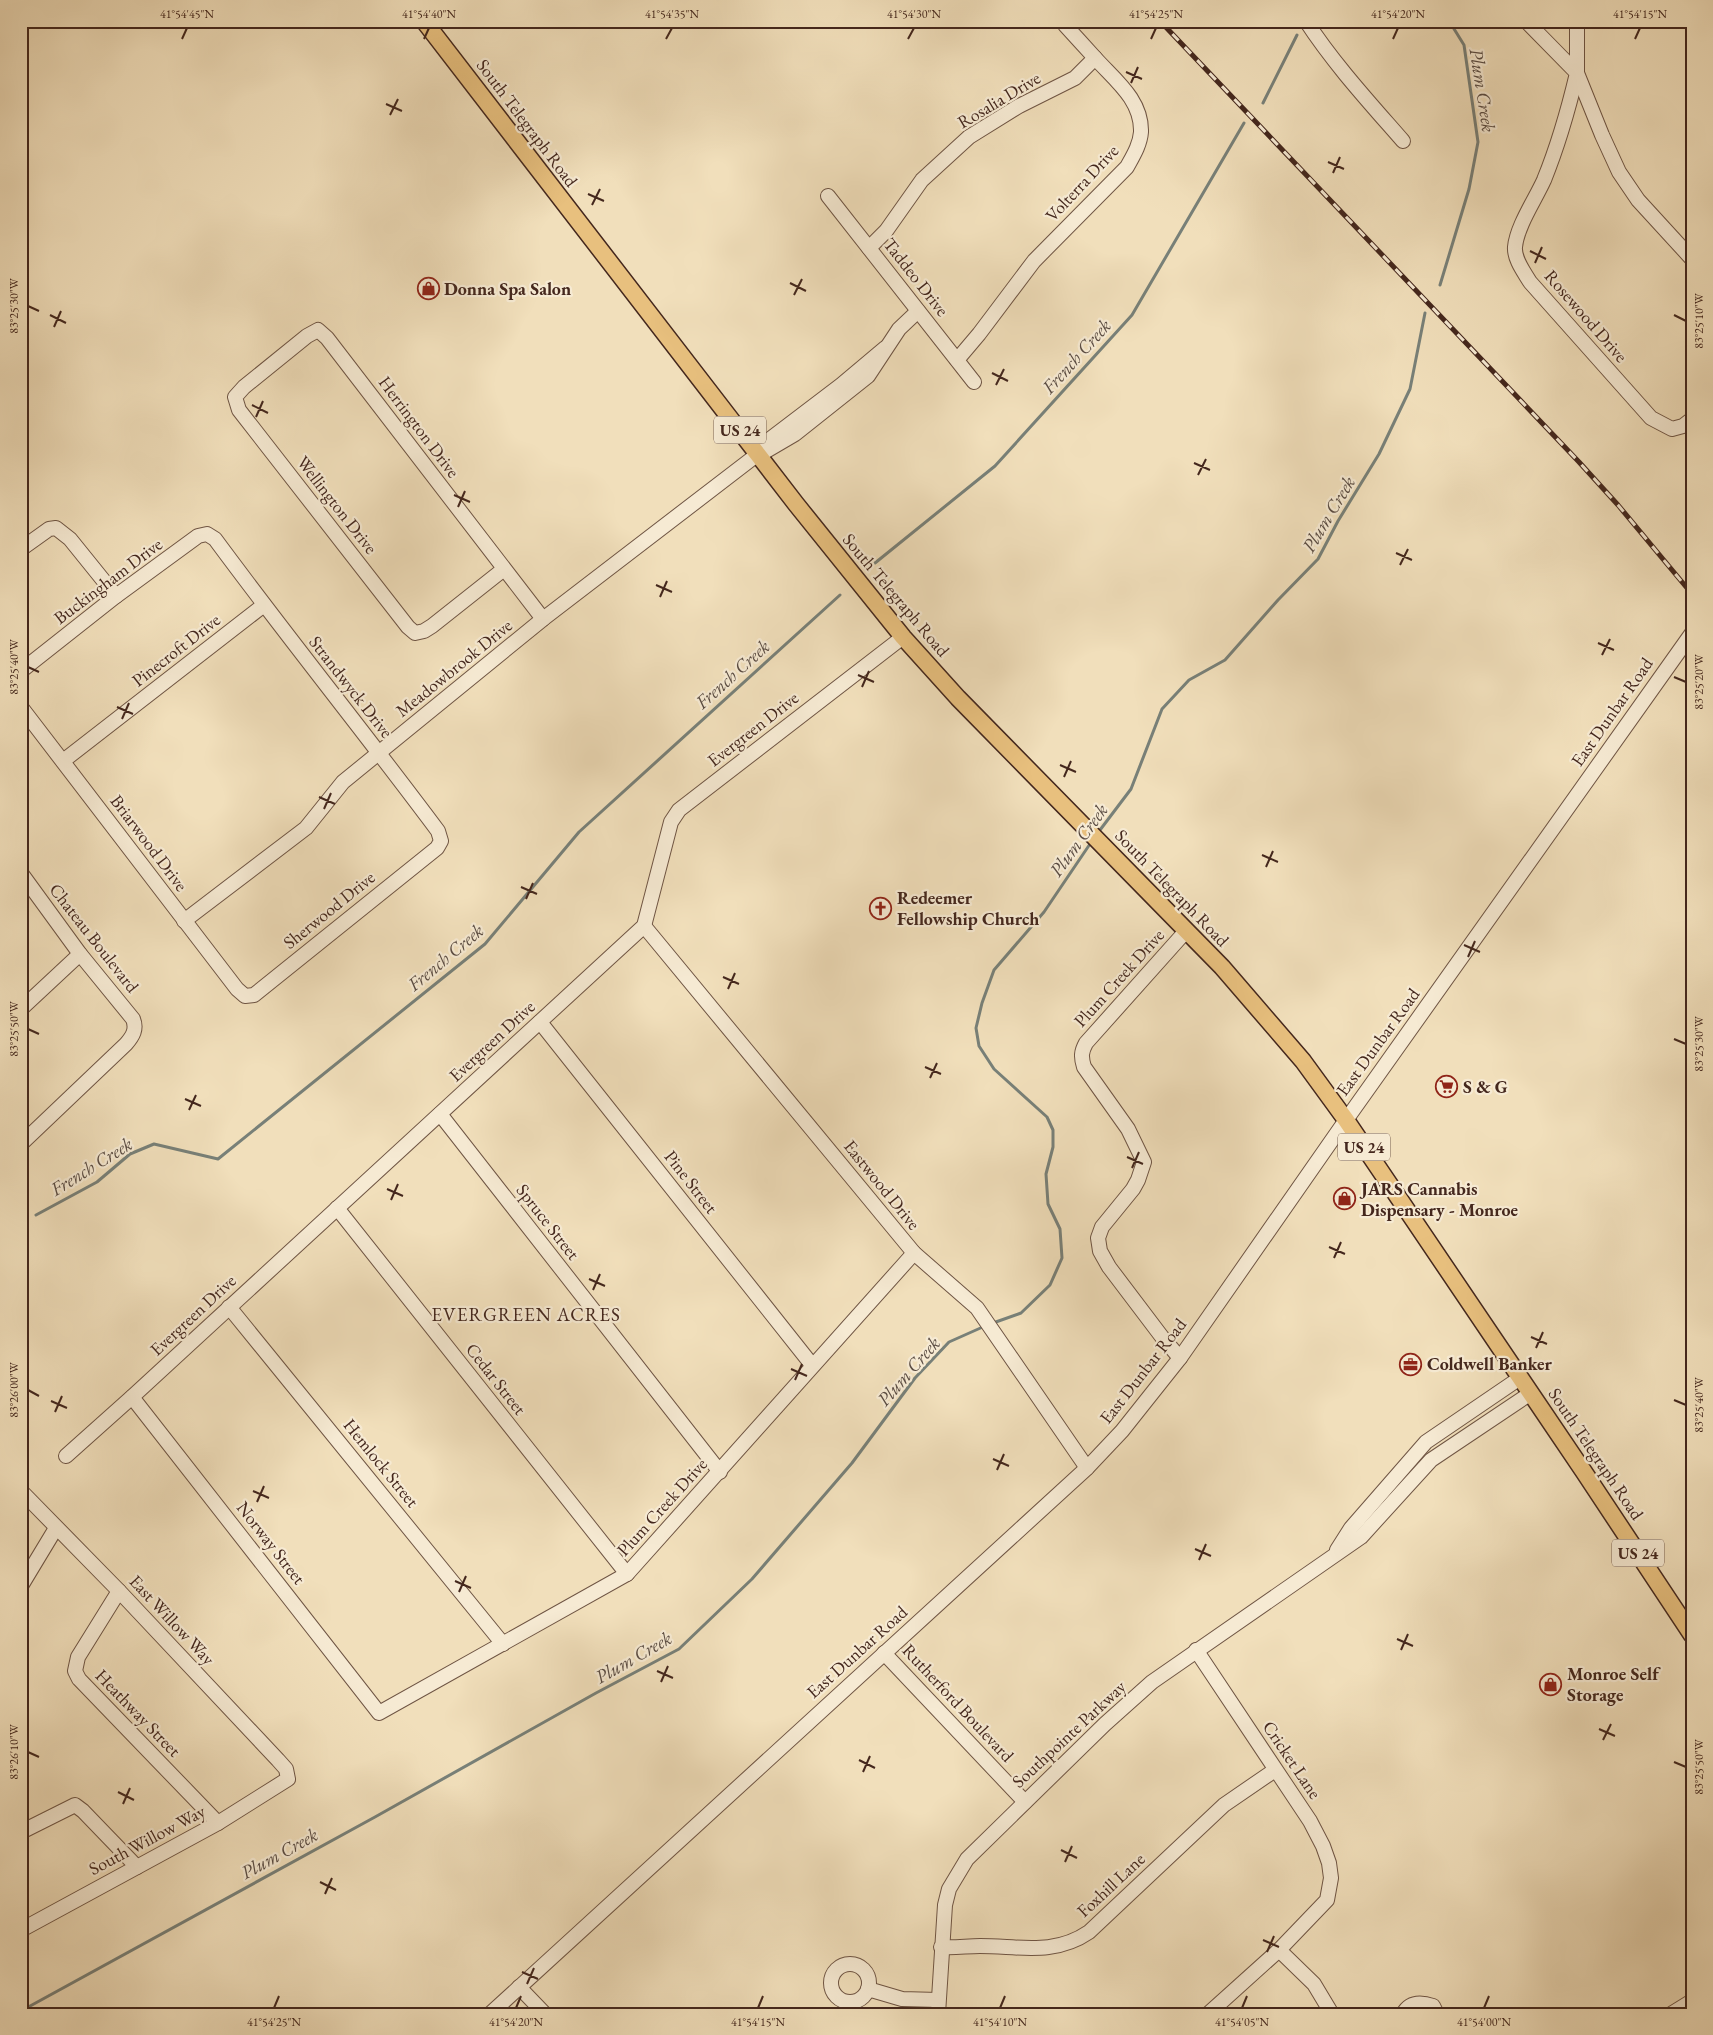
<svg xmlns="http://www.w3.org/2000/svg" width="1713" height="2035" font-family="'EB Garamond',serif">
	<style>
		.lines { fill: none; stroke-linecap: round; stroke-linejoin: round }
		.stream { stroke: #788078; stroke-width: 3 }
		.minor-casing { stroke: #6f5544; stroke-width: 16 }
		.major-casing { stroke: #44271d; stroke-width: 19 }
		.minor { stroke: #f6ead3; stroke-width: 14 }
		.major { stroke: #e8c07e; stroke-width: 16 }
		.rail-casing { stroke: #44271d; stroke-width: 5 }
		.rail { stroke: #f6ead3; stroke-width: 3; stroke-dasharray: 9; stroke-linecap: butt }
		.ticks { fill: none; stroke: #44271d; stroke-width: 2 }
		.labels { text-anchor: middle; stroke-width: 4.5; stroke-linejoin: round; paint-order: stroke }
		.shield { fill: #f6ead3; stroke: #796254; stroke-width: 1 }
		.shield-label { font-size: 16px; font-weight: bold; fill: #44271d }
		.street-label { font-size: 18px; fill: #44271d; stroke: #f6ead3 }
		.poi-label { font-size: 18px; font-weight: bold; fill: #44271d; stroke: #f6ead3; text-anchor: start }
		.water-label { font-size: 19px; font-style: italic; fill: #5a4c43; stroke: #f6ead3 }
		.neighbourhood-label { font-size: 19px; letter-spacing: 1px; fill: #44271d; stroke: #f6ead3 }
		.neatline { fill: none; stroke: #44271d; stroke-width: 2 }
		.ticks-label { font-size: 12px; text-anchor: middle; fill: #44271d }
	</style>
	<rect width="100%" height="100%" fill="#f1dfbb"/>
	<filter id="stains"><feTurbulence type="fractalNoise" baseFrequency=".004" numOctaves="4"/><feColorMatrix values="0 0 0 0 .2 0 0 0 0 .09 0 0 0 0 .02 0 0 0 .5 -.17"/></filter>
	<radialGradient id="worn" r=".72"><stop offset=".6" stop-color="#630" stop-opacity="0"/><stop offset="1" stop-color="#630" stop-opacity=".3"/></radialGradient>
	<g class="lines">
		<!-- stream -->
		<g class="stream">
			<path d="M1263,103l34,-68"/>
			<path d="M1440,285l29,-96 9,-47 -14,-97 -13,-21 -6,-3"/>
			<path d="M875,563l120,-97 137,-151 112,-192"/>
			<path d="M1097,834l34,-45 31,-80 27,-29 36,-20 53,-60 40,-41 20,-38 41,-67 31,-65 15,-76"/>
			<path d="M36,1215l61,-33 33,-28 24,-10 64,15 267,-215 94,-112 261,-237"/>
			<path d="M993,1323l28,-10 29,-28 12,-27 -2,-29 -12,-25 -2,-30 7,-27v-17l-6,-13 -53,-48 -15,-23 -3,-18 6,-25 12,-33 50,-58 48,-71"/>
			<path d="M21,2011l354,-194 221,-124 83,-44 73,-70 100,-116 63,-85 34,-36 36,-16"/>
		</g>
		<defs>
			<g id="minor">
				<path d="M1306,21c28,43 63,81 97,120"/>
				<path d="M1526,21l51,52c-9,38 -18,70 -33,107 -9,20 -27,46 -29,67 -1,12 9,25 15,35l121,136 21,11 11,-3 9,-7"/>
				<path d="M1577,21v52l25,62 17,37 19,28 54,59"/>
				<path d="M828,196l146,186"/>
				<path d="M869,248l17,-17 36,-51 47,-43 50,-31 56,-28 20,-20"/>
				<path d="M957,360l22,-26 55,-73 93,-94c6,-11 13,-22 14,-35 1,-32 -26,-52 -45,-73 -10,-11 -21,-23 -31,-34"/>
				<path d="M766,451l29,-17 73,-58 31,-47 19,-18"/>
				<path d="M21,549l28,-20 7,-1 14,11 46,57"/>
				<path d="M504,569l-72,57 -8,5 -9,2 -7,-6 -169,-217 -4,-13 9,-10 63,-51 11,-6 9,8 216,281"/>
				<path d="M21,671l95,-75 82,-60 9,-2 8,5c73,99 150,194 223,292l3,10 -4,7 -183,147 -9,1 -8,-7 -216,-282"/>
				<path d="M63,761l201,-156"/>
				<path d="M21,873l59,81 53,65c4,10 0,17 -7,25l-105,100"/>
				<path d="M184,921l122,-93 37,-46 200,-163 215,-165 12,-15 71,-54 44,-37"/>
				<path d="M644,926l270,327 63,55 110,160"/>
				<path d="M21,1009l59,-55"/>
				<path d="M540,1022l272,343"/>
				<path d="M440,1114l280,358"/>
				<path d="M337,1208l290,366"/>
				<path d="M229,1307l274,337"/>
				<path d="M1180,1358l-18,-21 -53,-70 -9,-16 -2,-13 4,-11 31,-38 5,-9 6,-18 -16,-33 -44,-62c-3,-10 -3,-15 2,-24l100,-112"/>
				<path d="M132,1397l247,316 248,-139 287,-321"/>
				<path d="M66,1456l66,-59 512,-471 27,-104 8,-12 224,-173"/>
				<path d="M21,1491l98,100 159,169 8,9 2,10 -70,44 -197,107"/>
				<path d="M1337,1550l14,-22 75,-86 94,-64"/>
				<path d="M21,1586l35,-58"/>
				<path d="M119,1591l-41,66 -3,14 4,8 139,144"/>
				<path d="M1196,1650l114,171 13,25 6,17 2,15 -4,22 -48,50 -71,64"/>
				<path d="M884,1653l141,149"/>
				<path d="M21,1832l54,-27 8,6 54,56"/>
				<path d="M941,1947c14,1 26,-1 39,-1 39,0 74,10 109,-14l135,-127 51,-35"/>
				<path d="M1279,1950l35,34 18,30"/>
				<circle cx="850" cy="1983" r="19"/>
				<path d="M519,1987l26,27"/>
				<path d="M868,1989l34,10 36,1"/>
				<path d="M490,2014l597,-546 35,-37 58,-73 166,-238 346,-487"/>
				<path d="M938,2014l7,-109 4,-16 18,-30 138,-135 47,-42 209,-145 70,-77 100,-67"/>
				<path d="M1403,2014c7,-13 18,-12 30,-8l4,8"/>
				<path d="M1671,2014l21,-13"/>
			</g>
			<path id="major" d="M424,21l372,483 107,133 55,61 264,269 81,94 43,59 238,352 108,163"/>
		</defs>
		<!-- minor casing -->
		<use href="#minor" class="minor-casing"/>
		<!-- major casing -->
		<use href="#major" class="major-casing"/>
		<!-- minor -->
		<use href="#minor" class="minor"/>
		<!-- major -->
		<use href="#major" class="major"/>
		<defs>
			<path id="rail" d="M1160,21l419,441 39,43 74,89"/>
		</defs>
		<!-- rail casing -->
		<use href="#rail" class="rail-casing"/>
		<!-- rail -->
		<use href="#rail" class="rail"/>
	</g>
	<!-- ticks -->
	<path class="ticks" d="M182,39l5,-11M424,39l5,-11M666,39l6,-11M908,39l6,-11M1151,39l5,-11M1393,39l5,-11M1635,39l5,-11M1126,72l16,7M1131,83l7,-16M386,104l16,7M390,115l8,-16M1328,162l16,7M1333,173l7,-16M588,194l16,7M592,205l8,-16M1530,251l16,8M1535,263l7,-16M790,283l16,8M794,295l8,-16M28,306l11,5M50,315l16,8M1674,315l12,6M54,327l7,-16M992,373l16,8M996,385l8,-16M252,405l16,8M256,417l7,-16M1194,463l16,7M1198,475l8,-16M454,495l16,7M458,507l7,-16M1396,553l16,7M1400,565l8,-16M656,585l16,7M660,597l7,-16M1598,643l16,7M1602,655l8,-16M28,667l11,5M858,675l16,7M1674,677l12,5M862,687l7,-16M117,707l16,7M122,719l7,-16M1060,765l16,7M1064,777l7,-16M319,797l16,7M324,809l7,-16M1262,855l16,7M1266,867l7,-16M521,887l16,7M526,899l7,-16M1464,945l16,7M1468,957l7,-16M723,977l16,7M728,989l7,-16M28,1029l11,5M1674,1039l12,5M925,1067l16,7M930,1078l7,-15M185,1099l16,7M189,1110l7,-15M1127,1157l16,7M1132,1168l7,-16M387,1189l16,7M391,1200l7,-16M1329,1247l16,7M1334,1258l7,-16M589,1279l16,7M593,1290l7,-16M1531,1337l16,7M1536,1348l7,-16M791,1369l16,7M795,1380l7,-16M28,1390l11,6M1674,1400l12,5M51,1401l16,7M55,1412l7,-16M993,1459l16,7M997,1470l7,-16M253,1491l16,7M257,1502l7,-16M1195,1549l16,7M1199,1560l7,-16M455,1581l16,7M459,1592l7,-16M1397,1639l16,7M1401,1650l7,-16M657,1671l16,7M661,1682l7,-16M1599,1729l16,7M1603,1740l8,-16M28,1752l11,5M859,1760l16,8M1674,1762l12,5M863,1772l7,-16M118,1792l16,8M123,1804l7,-16M1061,1850l16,8M1065,1862l7,-16M320,1882l16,8M325,1894l7,-16M1263,1940l16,7M1267,1952l7,-16M522,1972l16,7M527,1984l7,-16M274,2008l5,-12M516,2008l5,-12M758,2008l5,-12M1000,2008l5,-12M1242,2008l5,-12M1484,2008l5,-12"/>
	<!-- icons -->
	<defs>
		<symbol id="shop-ring" viewBox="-11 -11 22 22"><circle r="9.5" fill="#f6ead3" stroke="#8f2418" stroke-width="1.5"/><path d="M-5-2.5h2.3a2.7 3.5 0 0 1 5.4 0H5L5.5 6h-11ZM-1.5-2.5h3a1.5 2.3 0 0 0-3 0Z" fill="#8f2418"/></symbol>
		<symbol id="church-ring" viewBox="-11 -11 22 22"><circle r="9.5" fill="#f6ead3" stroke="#8f2418" stroke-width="1.5"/><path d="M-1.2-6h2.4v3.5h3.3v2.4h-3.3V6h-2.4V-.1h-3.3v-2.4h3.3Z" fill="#8f2418"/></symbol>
		<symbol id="supermarket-ring" viewBox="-11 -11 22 22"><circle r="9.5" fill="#f6ead3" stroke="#8f2418" stroke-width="1.5"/><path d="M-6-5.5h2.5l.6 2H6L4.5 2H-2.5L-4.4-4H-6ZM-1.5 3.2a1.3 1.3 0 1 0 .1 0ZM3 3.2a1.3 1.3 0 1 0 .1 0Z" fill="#8f2418"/></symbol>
		<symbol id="office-ring" viewBox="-11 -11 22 22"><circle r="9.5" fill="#f6ead3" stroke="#8f2418" stroke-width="1.5"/><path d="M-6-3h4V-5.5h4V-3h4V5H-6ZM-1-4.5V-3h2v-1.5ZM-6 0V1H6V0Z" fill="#8f2418"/></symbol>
	</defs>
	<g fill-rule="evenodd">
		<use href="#shop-ring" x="416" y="276" width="25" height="25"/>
		<use href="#church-ring" x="868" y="896" width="25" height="25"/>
		<use href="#supermarket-ring" x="1434" y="1074" width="25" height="25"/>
		<use href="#shop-ring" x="1332" y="1186" width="25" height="25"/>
		<use href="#office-ring" x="1398" y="1352" width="25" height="25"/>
		<use href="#shop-ring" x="1538" y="1672" width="25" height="25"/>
	</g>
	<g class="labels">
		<!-- shield labels -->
		<g class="shield">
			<rect x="714" y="416.5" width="52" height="27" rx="4"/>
			<rect x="1338" y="1133.5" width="52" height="27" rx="4"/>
			<rect x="1612" y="1539.5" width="52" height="27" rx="4"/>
		</g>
		<g class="shield-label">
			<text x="740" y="436">US 24</text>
			<text x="1364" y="1153">US 24</text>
			<text x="1638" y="1559">US 24</text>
		</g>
		<!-- street labels -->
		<g class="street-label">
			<text transform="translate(999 100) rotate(-31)" y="6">Rosalia Drive</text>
			<text transform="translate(527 123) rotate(53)" y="6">South Telegraph Road</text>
			<text transform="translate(1082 183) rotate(-47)" y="6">Volterra Drive</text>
			<text transform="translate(916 277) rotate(52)" y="6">Taddeo Drive</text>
			<text transform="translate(1586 316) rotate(49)" y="6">Rosewood Drive</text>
			<text transform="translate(419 427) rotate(53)" y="6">Herrington Drive</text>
			<text transform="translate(337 505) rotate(52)" y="6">Wellington Drive</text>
			<text transform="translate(108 581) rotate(-37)" y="6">Buckingham Drive</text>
			<text transform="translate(896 595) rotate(50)" y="6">South Telegraph Road</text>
			<text transform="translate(176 650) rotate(-38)" y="6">Pinecroft Drive</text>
			<text transform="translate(454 668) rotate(-39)" y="6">Meadowbrook Drive</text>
			<text transform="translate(351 687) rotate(52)" y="6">Strandwyck Drive</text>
			<text transform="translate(1612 712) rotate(-55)" y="6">East Dunbar Road</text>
			<text transform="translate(753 729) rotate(-38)" y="6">Evergreen Drive</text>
			<text transform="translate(149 843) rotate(53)" y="6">Briarwood Drive</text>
			<text transform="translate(1172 888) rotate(46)" y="6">South Telegraph Road</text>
			<text transform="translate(329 910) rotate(-39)" y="6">Sherwood Drive</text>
			<text transform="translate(94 938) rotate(52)" y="6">Chateau Boulevard</text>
			<text transform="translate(1119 978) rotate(-48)" y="6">Plum Creek Drive</text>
			<text transform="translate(492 1041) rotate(-43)" y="6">Evergreen Drive</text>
			<text transform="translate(1378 1042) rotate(-54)" y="6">East Dunbar Road</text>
			<text transform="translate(691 1182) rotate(52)" y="6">Pine Street</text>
			<text transform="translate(882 1185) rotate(51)" y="6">Eastwood Drive</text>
			<text transform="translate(548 1222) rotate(52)" y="6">Spruce Street</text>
			<text transform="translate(193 1315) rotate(-43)" y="6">Evergreen Drive</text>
			<text transform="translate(1143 1371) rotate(-52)" y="6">East Dunbar Road</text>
			<text transform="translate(496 1379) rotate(52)" y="6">Cedar Street</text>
			<text transform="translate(1596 1454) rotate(56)" y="6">South Telegraph Road</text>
			<text transform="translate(381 1463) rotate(51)" y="6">Hemlock Street</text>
			<text transform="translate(662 1507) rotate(-48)" y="6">Plum Creek Drive</text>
			<text transform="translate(271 1543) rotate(52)" y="6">Norway Street</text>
			<text transform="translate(172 1620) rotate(47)" y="6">East Willow Way</text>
			<text transform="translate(857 1652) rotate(-42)" y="6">East Dunbar Road</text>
			<text transform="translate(958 1703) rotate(47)" y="6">Rutherford Boulevard</text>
			<text transform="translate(138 1713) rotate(46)" y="6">Heathway Street</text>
			<text transform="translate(1069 1734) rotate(-43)" y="6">Southpointe Parkway</text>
			<text transform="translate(1292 1760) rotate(56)" y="6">Cricket Lane</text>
			<text transform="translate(147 1840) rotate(-28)" y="6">South Willow Way</text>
			<text transform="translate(1111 1885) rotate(-43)" y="6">Foxhill Lane</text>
		</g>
		<!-- poi labels -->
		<g class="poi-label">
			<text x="444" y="295">Donna Spa Salon</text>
			<text x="897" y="904">Redeemer<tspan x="897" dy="21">Fellowship Church</tspan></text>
			<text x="1463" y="1093">S &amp; G</text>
			<text x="1361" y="1195">JARS Cannabis<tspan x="1361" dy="21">Dispensary - Monroe</tspan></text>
			<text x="1427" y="1370">Coldwell Banker</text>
			<text x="1567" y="1680">Monroe Self<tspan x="1567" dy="21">Storage</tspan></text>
		</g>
		<!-- water labels -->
		<g class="water-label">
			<text transform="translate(1483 90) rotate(81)" y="7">Plum Creek</text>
			<text transform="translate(1076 356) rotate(-48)" y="7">French Creek</text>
			<text transform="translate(1328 514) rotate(-59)" y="7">Plum Creek</text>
			<text transform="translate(732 674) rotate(-42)" y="7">French Creek</text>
			<text transform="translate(1078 840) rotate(-54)" y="7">Plum Creek</text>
			<text transform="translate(445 957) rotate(-40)" y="7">French Creek</text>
			<text transform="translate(91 1166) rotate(-32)" y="7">French Creek</text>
			<text transform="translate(908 1371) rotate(-49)" y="7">Plum Creek</text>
			<text transform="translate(633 1657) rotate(-30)" y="7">Plum Creek</text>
			<text transform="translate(279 1853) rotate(-29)" y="7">Plum Creek</text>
		</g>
		<!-- neighbourhood labels -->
		<g class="neighbourhood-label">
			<text x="526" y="1321">EVERGREEN ACRES</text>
		</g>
	</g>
	<!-- margin -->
	<rect width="1713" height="2035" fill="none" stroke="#f1dfbb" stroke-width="55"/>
	<rect x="28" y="28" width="1658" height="1980" class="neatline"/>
	<g class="ticks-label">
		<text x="187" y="18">41°54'45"N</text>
		<text x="429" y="18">41°54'40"N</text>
		<text x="672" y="18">41°54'35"N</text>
		<text x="914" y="18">41°54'30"N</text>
		<text x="1156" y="18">41°54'25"N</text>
		<text x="1398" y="18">41°54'20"N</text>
		<text x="1640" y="18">41°54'15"N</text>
		<text transform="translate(14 306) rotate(-90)" y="4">83°25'30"W</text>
		<text transform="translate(1699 321) rotate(-90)" y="4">83°25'10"W</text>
		<text transform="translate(14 667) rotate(-90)" y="4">83°25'40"W</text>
		<text transform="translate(1699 682) rotate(-90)" y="4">83°25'20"W</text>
		<text transform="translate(14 1029) rotate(-90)" y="4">83°25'50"W</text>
		<text transform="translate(1699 1044) rotate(-90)" y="4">83°25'30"W</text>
		<text transform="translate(14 1390) rotate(-90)" y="4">83°26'00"W</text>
		<text transform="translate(1699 1405) rotate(-90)" y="4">83°25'40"W</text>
		<text transform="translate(14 1752) rotate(-90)" y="4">83°26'10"W</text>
		<text transform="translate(1699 1767) rotate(-90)" y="4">83°25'50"W</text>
		<text x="274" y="2026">41°54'25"N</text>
		<text x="516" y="2026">41°54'20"N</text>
		<text x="758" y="2026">41°54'15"N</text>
		<text x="1000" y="2026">41°54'10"N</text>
		<text x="1242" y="2026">41°54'05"N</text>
		<text x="1484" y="2026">41°54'00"N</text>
	</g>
	<rect width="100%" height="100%" filter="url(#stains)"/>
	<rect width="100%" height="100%" fill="url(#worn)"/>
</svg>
